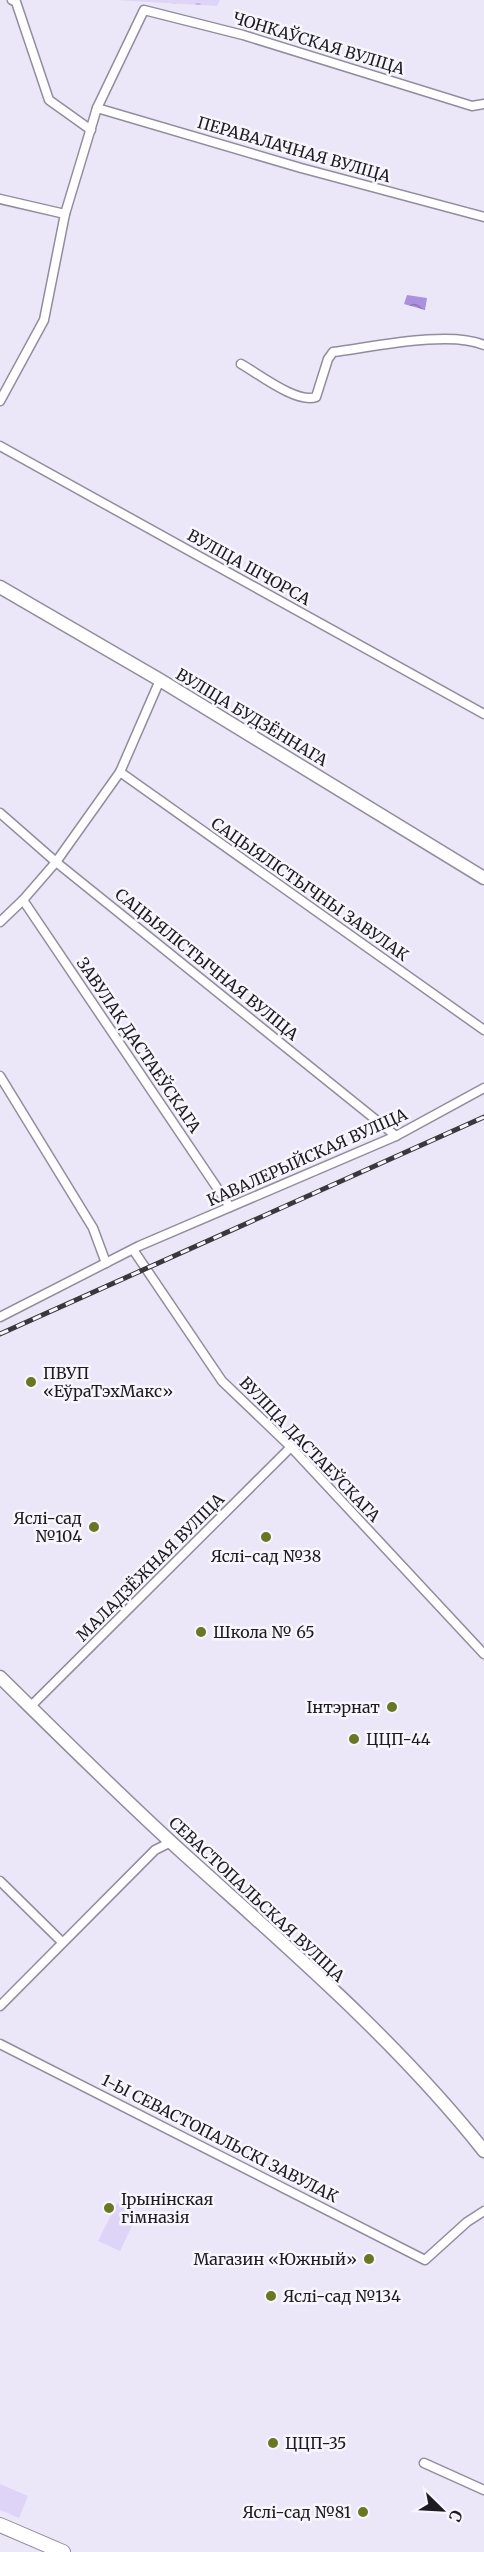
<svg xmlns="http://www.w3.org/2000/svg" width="484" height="2552" font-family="Merriweather,serif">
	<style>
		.green { fill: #ded4f8 }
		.cemetery { fill: url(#cemetery-stones) }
		.water { fill: url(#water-waves) }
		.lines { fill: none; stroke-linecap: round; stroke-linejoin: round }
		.street-casing { stroke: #918d9c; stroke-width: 11 }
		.secondary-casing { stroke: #918d9c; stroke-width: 15 }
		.primary-casing { stroke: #918d9c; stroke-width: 16 }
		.street { stroke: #fff; stroke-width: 8 }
		.secondary { stroke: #fff; stroke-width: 12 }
		.primary { stroke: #fff; stroke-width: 14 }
		.rail-casing { stroke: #3a383f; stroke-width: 5 }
		.rail { stroke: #f8f6fd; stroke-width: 3; stroke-dasharray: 9; stroke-linecap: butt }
		.poi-dot { fill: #687724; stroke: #f8f6fd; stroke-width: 2 }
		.labels { text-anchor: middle; stroke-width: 5; stroke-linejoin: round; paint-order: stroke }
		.street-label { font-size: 16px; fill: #1d1b21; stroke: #f8f6fd }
		.poi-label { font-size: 16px; fill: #1d1b21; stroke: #f8f6fd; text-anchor: start }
	</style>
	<defs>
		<pattern id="cemetery-stones" width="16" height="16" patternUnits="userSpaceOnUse" patternTransform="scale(1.5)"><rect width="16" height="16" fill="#ded4f8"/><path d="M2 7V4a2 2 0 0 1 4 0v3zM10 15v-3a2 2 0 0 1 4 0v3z" fill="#beb5d4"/></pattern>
		<pattern id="water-waves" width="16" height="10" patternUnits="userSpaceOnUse" patternTransform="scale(1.5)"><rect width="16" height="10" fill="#ab91dd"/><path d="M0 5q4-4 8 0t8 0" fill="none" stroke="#8b76b3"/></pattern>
	</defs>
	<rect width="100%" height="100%" fill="#ece7f8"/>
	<!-- green -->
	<g class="green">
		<path d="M117,2203l21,10 -18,38 -22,-10z"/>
		<path d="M0,2484l28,12 -9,22 -19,-8z"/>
	</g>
	<!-- cemetery -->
	<path class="cemetery" d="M116,0h104l-3,6z"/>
	<!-- water -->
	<path class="water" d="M407,295l20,3 -2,12 -21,-6z"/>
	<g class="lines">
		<defs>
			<g id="street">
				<path d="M12,0l4,2 33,98 42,30"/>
				<path d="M97,108l204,60 183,49"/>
				<path d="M0,199l65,15"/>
				<path d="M241,364c18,10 56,40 75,33l12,-38 5,-7c40,-5 117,-22 151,-7"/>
				<path d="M0,401l44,-81 21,-106 32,-106 47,-98 99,25 229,71 12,-2"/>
				<path d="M0,446l484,268"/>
				<path d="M120,772l364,258"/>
				<path d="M0,813l56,49 340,274"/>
				<path d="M23,900l207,307"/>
				<path d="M0,922l23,-22 33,-38 64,-90 40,-92"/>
				<path d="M0,1076l93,152 13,35"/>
				<path d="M134,1251l88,130 69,66 193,207"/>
				<path d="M0,1317l139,-71 257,-110 88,-48"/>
				<path d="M30,1707l261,-260"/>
				<path d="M0,1881l62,61"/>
				<path d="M0,2006l155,-156 16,-8"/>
				<path d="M0,2044l425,216 42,-38 17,-11"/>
				<path d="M424,2463l60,27"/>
			</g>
			<g id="secondary">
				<path d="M0,587l160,93 324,198"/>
				<path d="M0,1677c61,60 121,120 184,177 104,94 213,187 300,297"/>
			</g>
			<path id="primary" d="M0,2525l63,27"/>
		</defs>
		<!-- street casing -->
		<use href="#street" class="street-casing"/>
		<!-- secondary casing -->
		<use href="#secondary" class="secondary-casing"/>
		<!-- primary casing -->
		<use href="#primary" class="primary-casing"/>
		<!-- street -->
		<use href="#street" class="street"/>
		<!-- secondary -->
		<use href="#secondary" class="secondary"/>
		<!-- primary -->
		<use href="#primary" class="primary"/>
		<defs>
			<path id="rail" d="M0,1334l484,-217"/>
		</defs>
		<!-- rail casing -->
		<use href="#rail" class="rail-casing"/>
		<!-- rail -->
		<use href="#rail" class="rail"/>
	</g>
	<!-- markers -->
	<g class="poi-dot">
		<circle cx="31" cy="1382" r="6"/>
		<circle cx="94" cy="1527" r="6"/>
		<circle cx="266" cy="1537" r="6"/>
		<circle cx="201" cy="1632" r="6"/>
		<circle cx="392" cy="1707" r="6"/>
		<circle cx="354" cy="1739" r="6"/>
		<circle cx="109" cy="2208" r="6"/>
		<circle cx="369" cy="2259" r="6"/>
		<circle cx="271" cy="2296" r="6"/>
		<circle cx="273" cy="2443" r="6"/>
		<circle cx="363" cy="2512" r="6"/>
	</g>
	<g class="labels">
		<!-- street labels -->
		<g class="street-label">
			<text transform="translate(319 43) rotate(17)" y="6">ЧОНКАЎСКАЯ ВУЛІЦА</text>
			<text transform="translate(294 149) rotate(16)" y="6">ПЕРАВАЛАЧНАЯ ВУЛІЦА</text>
			<text transform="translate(249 567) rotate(29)" y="6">ВУЛІЦА ШЧОРСА</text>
			<text transform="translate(252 717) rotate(31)" y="6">ВУЛІЦА БУДЗЁННАГА</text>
			<text transform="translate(310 889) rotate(35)" y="6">САЦЫЯЛІСТЫЧНЫ ЗАВУЛАК</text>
			<text transform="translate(207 964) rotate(39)" y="6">САЦЫЯЛІСТЫЧНАЯ ВУЛІЦА</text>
			<text transform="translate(139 1045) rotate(56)" y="6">ЗАВУЛАК ДАСТАЕЎСКАГА</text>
			<text transform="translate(307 1157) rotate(-24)" y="6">КАВАЛЕРЫЙСКАЯ ВУЛІЦА</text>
			<text transform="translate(310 1449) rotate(46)" y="6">ВУЛІЦА ДАСТАЕЎСКАГА</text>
			<text transform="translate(150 1567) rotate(-45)" y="6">МАЛАДЗЁЖНАЯ ВУЛІЦА</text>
			<text transform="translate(257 1899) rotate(43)" y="6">СЕВАСТОПАЛЬСКАЯ ВУЛІЦА</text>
			<text transform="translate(220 2138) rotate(27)" y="6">1-Ы СЕВАСТОПАЛЬСКІ ЗАВУЛАК</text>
		</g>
		<!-- poi labels -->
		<g class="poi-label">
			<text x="43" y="1379">ПВУП<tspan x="43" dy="18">«ЕўраТэхМакс»</tspan></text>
			<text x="82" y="1524" text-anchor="end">Яслі-сад<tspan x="82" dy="18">№104</tspan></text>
			<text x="266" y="1562" text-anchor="middle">Яслі-сад №38</text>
			<text x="213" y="1638">Школа № 65</text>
			<text x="380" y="1713" text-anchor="end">Інтэрнат</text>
			<text x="366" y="1745">ЦЦП-44</text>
			<text x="121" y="2205">Ірынінская<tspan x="121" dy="18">гімназія</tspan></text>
			<text x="357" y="2265" text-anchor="end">Магазин «Южный»</text>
			<text x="283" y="2302">Яслі-сад №134</text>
			<text x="285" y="2449">ЦЦП-35</text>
			<text x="351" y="2518" text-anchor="end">Яслі-сад №81</text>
		</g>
	</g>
	<!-- north arrow -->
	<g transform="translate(442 2510) rotate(114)" stroke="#f8f6fd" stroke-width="4.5" paint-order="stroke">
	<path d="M0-4.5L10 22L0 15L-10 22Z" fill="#1d1b21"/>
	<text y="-9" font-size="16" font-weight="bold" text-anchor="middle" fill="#1d1b21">С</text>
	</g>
</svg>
